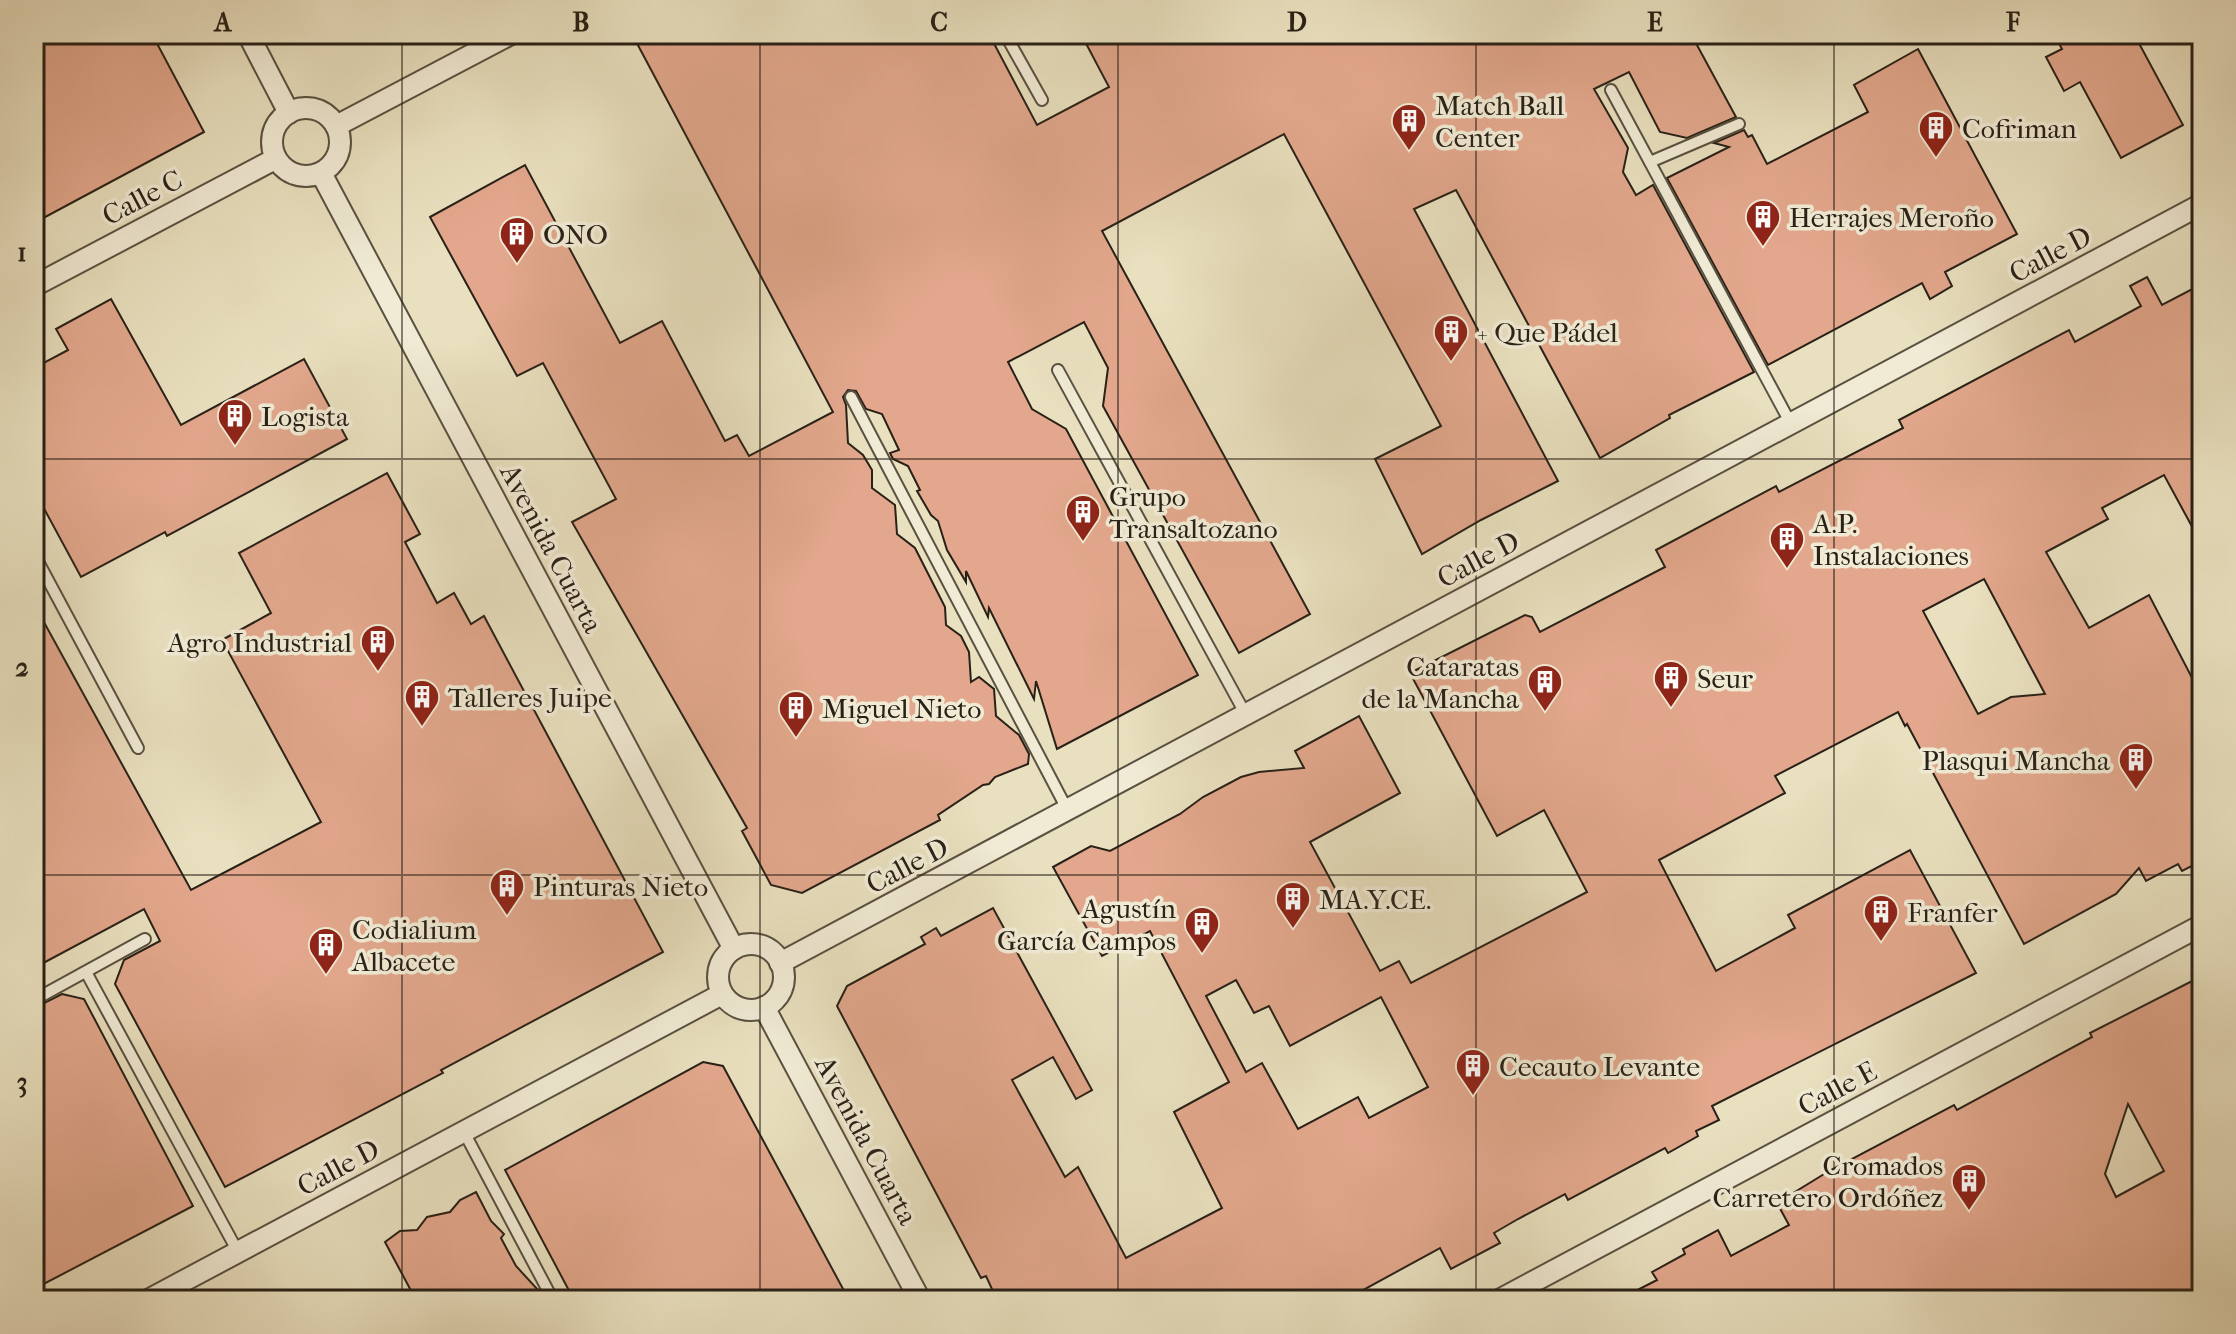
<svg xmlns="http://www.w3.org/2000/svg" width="2236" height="1334" font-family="'IM FELL French Canon',serif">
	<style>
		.building { fill: #e2a78c; stroke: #292117; stroke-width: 2; fill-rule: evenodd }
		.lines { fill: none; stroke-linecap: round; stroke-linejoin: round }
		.lane-casing { stroke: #595141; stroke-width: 14 }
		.street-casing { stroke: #595141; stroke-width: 24 }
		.lane { stroke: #f1ebd5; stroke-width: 10 }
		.street { stroke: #f1ebd5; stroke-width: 20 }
		.grid { fill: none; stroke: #292117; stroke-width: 2; stroke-opacity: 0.55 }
		.labels { text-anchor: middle; stroke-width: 7; stroke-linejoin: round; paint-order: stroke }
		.poi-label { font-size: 28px; fill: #292117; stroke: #f1ebd5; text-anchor: start }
		.street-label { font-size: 28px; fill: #292117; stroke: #f1ebd5 }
		.neatline { fill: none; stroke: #292117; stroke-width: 3 }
		.grid-label { font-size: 26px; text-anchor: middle; font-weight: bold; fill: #292117 }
	</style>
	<rect width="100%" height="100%" fill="#e9e0bf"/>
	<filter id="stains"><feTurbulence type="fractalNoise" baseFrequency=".0025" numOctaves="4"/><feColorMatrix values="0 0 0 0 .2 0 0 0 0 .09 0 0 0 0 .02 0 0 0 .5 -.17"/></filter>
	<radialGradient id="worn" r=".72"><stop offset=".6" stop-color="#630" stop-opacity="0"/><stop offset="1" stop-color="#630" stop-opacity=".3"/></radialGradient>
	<!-- building -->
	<g class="building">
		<path d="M34,34h118l52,98 -170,91z"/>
		<path d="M632,34h357l48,91 72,-38 -28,-53h610l45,83 -49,21 -27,-6 -31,-60 -35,17 34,59 -5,24 13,23 17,-10 101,187 -85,43 1,3 -70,40 -144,-268 -42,19 144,272 -77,39 -59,34 -47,-95 66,-33 -157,-292 -182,97 208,383 -71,39 -136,-247 5,-38 -24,-46 -76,40 24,47 34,20 132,246 -141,74 -21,-68 -2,18 -45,-91 -1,9 -22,-46v11l-19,-32 -9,-29 -7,-6 -14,-24 3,-1 -12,-24 -15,-7 -3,-6 9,-3 -17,-36 -16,-5 -10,-18 -8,-1 -5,7 3,8 2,38 15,12 9,15v18l23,17 2,29 18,14 30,59 1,18 15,11 8,16 2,30 8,-5 15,12 2,27 23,19 10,19 -1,10 -33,13 -6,7 -6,1 -45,30 2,5 -138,73 -31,-8 -29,-54 5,-3 -175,-306 44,-23 -73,-136 -26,13 -87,-159 95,-52 95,178 42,-22 63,120 12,-6 12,21 84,-44z"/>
		<path d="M2054,34h80l49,91 -62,33 -41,-76 -16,9 -18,-34 16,-8z"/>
		<path d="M1918,49l99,185 -72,38 7,14 -22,13 -8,-16 -154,82 -101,-187 62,-31 -15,-4 30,-13 4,7 4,-2 15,29 101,-52 -14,-27z"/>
		<path d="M2147,277l15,28 40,-21v261l-38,-70 -62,33 6,11 -62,33 43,76 60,-33 53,102v164l-20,10 -4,-7 -32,17 -7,-13 -23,26 -92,50 -117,-220 -2,2 -7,-14 -123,64 10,17 -126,67 57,111 79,-43 -7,-13 122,-65 66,123 -264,133 7,14 -23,11 2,5 -30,17 -3,-5 -97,52 -3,-6 -47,25 -24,14 6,10 -49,26 -11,-21 -95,52h-348l-11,-24 -5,2 -144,-272 10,-20 78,-42 -4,-7 15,-9 5,8 52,-28 99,182 -16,9 -23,-42 -41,23 53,97 13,-10 48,91 96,-50 -48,-96 55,-30 -79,-151 -48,25 -49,-89 38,-21 19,5 70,-37 23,-17 38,-20 18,-5 45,-4 -9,-17 64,-35 41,77 -90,49 70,129 19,-10 12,22 176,-91 -43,-82 -47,26 -87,-163 115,-58 7,2 8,15 125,-65 -9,-17 120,-64 3,6 124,-64 -4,-8 170,-90 6,12 66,-36 -11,-20zM1984,579l61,115 -34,3 -33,17 -55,-103zM1236,980l18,33 15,-7 21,40 91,-49 47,90 -59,31 -11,-21 -60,32 -36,-66 -16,9 -40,-76z"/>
		<path d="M111,299l70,126 123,-66 43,80 -180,97 -2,-4 -84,45 -47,-87v-122l34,-18 -12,-21z"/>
		<path d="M387,473l33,61 -15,8 32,61 17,-10 17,31 13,-8 179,336 -222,118 2,3 -218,114 -110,-203 9,-24 36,-19 -16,-32 -110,59v-364l157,286 130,-68 -99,-182 49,-27 -32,-60z"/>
		<path d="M2202,976v324h-584l39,-20 -5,-8 33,-18 -2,-5 35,-19 13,26 58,-31 -12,-22 52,-32 125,-66 3,5 135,-73 -2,-4zM2128,1104l36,67 -48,26 -11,-23z"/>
		<path d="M62,994l22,5 109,207 -159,83v-281z"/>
		<path d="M703,1062l20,4 126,234h-275l-69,-130z"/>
		<path d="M476,1192l15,29 13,13 -3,4 15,28 23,25 5,9h-128l-31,-58 15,-11 17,-1 10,-13 23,-5 10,-12z"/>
	</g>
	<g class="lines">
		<defs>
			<g id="lane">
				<path d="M1005,34l37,66"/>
				<path d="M1611,90l180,334"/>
				<path d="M1650,162l89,-38"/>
				<path d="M1058,370l188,345"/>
				<path d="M851,397l217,414"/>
				<path d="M34,554l104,194"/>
				<path d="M86,972l152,280"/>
				<path d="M34,1000l111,-61"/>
				<path d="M464,1132l89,168"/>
			</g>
			<g id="street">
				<path d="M248,34l41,79"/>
				<circle cx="306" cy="142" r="34"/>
				<path d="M336,126l175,-92"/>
				<path d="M321,173l413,776"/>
				<path d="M34,286l241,-127"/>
				<circle cx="751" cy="977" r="33"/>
				<path d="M780,963l1422,-759"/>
				<path d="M764,1007l156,293"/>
				<path d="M148,1300l574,-306"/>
				<path d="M1499,1300l703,-375"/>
			</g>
		</defs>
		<!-- lane casing -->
		<use href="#lane" class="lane-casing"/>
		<!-- street casing -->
		<use href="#street" class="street-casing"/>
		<!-- lane -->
		<use href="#lane" class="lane"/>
		<!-- street -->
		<use href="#street" class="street"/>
	</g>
	<!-- grid -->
	<path class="grid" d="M402,34v1266M760,34v1266M1118,34v1266M1476,34v1266M1834,34v1266M34,459h2168M34,875h2168"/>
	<!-- icons -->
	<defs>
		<symbol id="building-pin" viewBox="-11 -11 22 30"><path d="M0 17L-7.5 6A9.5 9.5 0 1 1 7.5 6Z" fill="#8f2418" stroke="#f1ebd5"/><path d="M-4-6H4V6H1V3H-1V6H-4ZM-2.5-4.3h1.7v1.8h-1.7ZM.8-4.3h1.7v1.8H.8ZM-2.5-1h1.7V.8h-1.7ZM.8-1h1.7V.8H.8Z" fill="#fff"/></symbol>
	</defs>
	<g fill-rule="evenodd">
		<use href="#building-pin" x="1389" y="101" width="40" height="54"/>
		<use href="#building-pin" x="1916" y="108" width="40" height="54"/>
		<use href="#building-pin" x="1743" y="197" width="40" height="54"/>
		<use href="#building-pin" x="497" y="214" width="40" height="54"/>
		<use href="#building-pin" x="1431" y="312" width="40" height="54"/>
		<use href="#building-pin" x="215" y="396" width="40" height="54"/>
		<use href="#building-pin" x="1063" y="492" width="40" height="54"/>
		<use href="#building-pin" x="1767" y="519" width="40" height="54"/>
		<use href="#building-pin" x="358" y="622" width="40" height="54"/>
		<use href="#building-pin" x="1651" y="658" width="40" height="54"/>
		<use href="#building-pin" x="1525" y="662" width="40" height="54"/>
		<use href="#building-pin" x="402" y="677" width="40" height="54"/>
		<use href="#building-pin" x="776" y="688" width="40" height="54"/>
		<use href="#building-pin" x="2116" y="740" width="40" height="54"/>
		<use href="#building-pin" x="487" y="866" width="40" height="54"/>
		<use href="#building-pin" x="1273" y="879" width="40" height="54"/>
		<use href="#building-pin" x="1861" y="892" width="40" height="54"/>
		<use href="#building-pin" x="1182" y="904" width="40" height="54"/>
		<use href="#building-pin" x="306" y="925" width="40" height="54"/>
		<use href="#building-pin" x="1453" y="1046" width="40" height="54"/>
		<use href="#building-pin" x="1949" y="1161" width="40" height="54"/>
	</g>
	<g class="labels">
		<!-- poi labels -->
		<g class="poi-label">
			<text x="1435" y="115">Match Ball<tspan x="1435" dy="32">Center</tspan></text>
			<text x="1962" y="138">Cofriman</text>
			<text x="1789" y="227">Herrajes Meroño</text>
			<text x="543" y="244">ONO</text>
			<text x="1477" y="342">+ Que Pádel</text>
			<text x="261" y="426">Logista</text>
			<text x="1109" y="506">Grupo<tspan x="1109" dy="32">Transaltozano</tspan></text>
			<text x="1813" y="533">A.P.<tspan x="1813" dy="32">Instalaciones</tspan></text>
			<text x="352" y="652" text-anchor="end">Agro Industrial</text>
			<text x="1519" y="676" text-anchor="end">Cataratas<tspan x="1519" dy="32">de la Mancha</tspan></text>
			<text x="1697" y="688">Seur</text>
			<text x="448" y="707">Talleres Juipe</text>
			<text x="822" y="718">Miguel Nieto</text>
			<text x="2110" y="770" text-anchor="end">Plasqui Mancha</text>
			<text x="533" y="896">Pinturas Nieto</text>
			<text x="1319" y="909">MA.Y.CE.</text>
			<text x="1176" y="918" text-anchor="end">Agustín<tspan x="1176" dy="32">García Campos</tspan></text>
			<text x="1907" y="922">Franfer</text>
			<text x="352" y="939">Codialium<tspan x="352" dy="32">Albacete</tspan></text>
			<text x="1499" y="1076">Cecauto Levante</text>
			<text x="1943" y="1175" text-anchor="end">Cromados<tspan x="1943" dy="32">Carretero Ordóñez</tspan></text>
		</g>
		<!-- street labels -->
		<g class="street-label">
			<text transform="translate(142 197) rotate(-28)" y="10">Calle C</text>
			<text transform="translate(2050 254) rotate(-28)" y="10">Calle D</text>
			<text transform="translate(552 548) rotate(62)" y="10">Avenida Cuarta</text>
			<text transform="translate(1478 559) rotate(-28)" y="10">Calle D</text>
			<text transform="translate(907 865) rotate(-28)" y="10">Calle D</text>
			<text transform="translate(1837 1088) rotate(-28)" y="10">Calle E</text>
			<text transform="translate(867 1140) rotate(62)" y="10">Avenida Cuarta</text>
			<text transform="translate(338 1167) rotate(-28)" y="10">Calle D</text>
		</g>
	</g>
	<!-- margin -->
	<rect width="2236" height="1334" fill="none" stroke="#e9e0bf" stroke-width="88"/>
	<rect x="44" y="44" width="2148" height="1246" class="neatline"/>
	<g class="grid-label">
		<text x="223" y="31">A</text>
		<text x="581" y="31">B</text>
		<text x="939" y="31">C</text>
		<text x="1297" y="31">D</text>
		<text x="1655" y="31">E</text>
		<text x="2013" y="31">F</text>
		<text x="22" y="261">1</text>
		<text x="22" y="676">2</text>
		<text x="22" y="1091">3</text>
	</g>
	<rect width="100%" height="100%" filter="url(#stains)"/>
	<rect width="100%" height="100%" fill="url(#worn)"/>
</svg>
